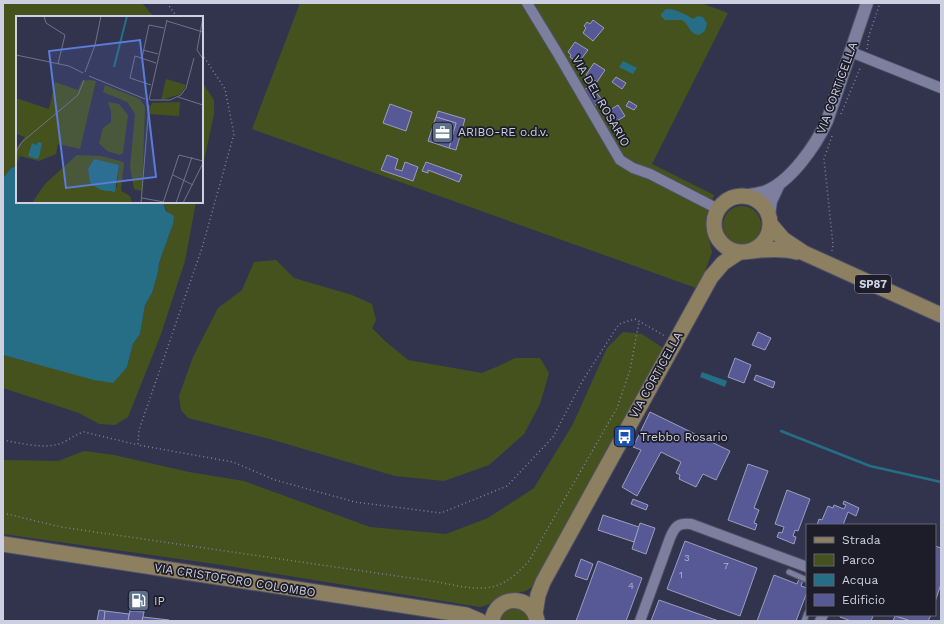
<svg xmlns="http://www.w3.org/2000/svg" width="944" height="624" font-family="'Work Sans',sans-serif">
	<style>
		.green { fill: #46521e }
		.water { fill: #256e85 }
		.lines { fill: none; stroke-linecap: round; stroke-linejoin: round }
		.stream { stroke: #256e85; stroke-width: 2.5 }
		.building { fill: #575896; stroke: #9b9ebe }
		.service-casing { stroke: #505167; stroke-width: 7 }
		.minor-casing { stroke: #505167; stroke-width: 12 }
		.tertiary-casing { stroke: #505167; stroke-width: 14 }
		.primary-casing { stroke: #505167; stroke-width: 17 }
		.path { stroke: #808298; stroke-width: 1.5; stroke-dasharray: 1 3; stroke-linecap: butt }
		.service { stroke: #7d7f9e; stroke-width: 5 }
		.minor { stroke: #7d7f9e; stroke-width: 10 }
		.tertiary { stroke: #7d7f9e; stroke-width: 12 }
		.primary { stroke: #8d8060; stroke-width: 15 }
		.labels { text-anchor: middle; stroke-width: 3.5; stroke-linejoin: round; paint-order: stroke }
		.number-label { font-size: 10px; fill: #b0b2ce }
		.shield { fill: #1c1d29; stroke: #999aaa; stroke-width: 1 }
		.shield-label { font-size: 11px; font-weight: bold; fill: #ced0e1 }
		.street-label { font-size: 12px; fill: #ced0e1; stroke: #1c1d29 }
		.poi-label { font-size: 12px; fill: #ced0e1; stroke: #1c1d29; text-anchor: start }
		.inset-river { fill: none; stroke: #256e85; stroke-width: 2 }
		.inset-road { fill: none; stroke: #707289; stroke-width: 1 }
		.view { fill: #5b7cdb; fill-opacity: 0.15; stroke: #5b7cdb; stroke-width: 2 }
		.inset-edge { fill: none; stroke: #ced0e1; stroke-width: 2 }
	</style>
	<rect width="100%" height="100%" fill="#32344e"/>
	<!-- green -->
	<g class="green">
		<path d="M3,3h139l12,14h-137v149l-6,2 -8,10z"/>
		<path d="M300,3h401l27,10 -76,151 62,31 -8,22 2,18 4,17 -13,37 -447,-160z"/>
		<path d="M202,82l12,18v14l-12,56z"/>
		<path d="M163,202h33l-11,59 -24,73 -33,83 -13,8 -16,-1 -20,-11 -76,-25v-33l33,9 91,3 6,-23 7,-10 5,-29 7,-12 6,-21 1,-9 14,-39z"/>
		<circle cx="742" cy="225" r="19"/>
		<path d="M276,260l18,18 58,17 20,9 4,16 -4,8 13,13 23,19 74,13 19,-8 14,-7h25l9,15 -9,31 -16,30 -35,31 -45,16 -49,-5 -125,-37 -82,-21 -7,-8 -2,-14 14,-39 25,-49 24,-18 12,-28z"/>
		<path d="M623,332l19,2 24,16 -126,226 -8,11 -6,4 -16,3 -23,11 -7,2 -258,-42 -219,-31v-74l55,1 26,-10 30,4 75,17 55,9 126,46 76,7 42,-16 46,-30 39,-64 34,-76z"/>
		<path d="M515,607c8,4 12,6 14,14h-31l7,-11z"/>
	</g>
	<!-- water -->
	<g class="water">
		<path d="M666,9c10,0 19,5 27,10l5,-3 5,1 4,6 -2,8 -6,4c-11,-2 -9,-10 -17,-15h-17l-4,-4v-2z"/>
		<path d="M623,61l14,7 -4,6 -14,-7z"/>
		<path d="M17,166v36h146l3,9 8,5 -1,8 -14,39 -1,9 -6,21 -7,12 -5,29 -7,10 -6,23 -14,16 -19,-3 -91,-25v-177l8,-10z"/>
		<path d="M702,372l25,9 -2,6 -25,-10z"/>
	</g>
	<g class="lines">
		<!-- stream -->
		<path class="stream" d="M781,431l89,35 71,16"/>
	</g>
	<!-- building -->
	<g class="building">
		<path d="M593,20l11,8 -11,13 -10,-8 3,-5 -2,-2 3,-4 3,2z"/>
		<path d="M575,42l13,8 -10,13 -8,-6 1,-2 -3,-3z"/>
		<path d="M594,63l11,7 -8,12 -11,-7z"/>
		<path d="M616,77l10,6 -4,6 -10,-7z"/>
		<path d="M591,85l11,15 -8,6 -11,-15z"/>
		<path d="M629,101l8,5 -3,4 -8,-4z"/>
		<path d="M390,104l22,8 -6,19 -23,-8z"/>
		<path d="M618,105l7,11 -13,8 -7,-11z"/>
		<path d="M438,111l27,8 -9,31 -7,-2 7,-25 -20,-6z"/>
		<path d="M436,117l20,6 -7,25 -21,-7z"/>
		<path d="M387,155l11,4 -3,10 7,2 3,-9 13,5 -5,14 -32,-11z"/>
		<path d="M426,162l36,13 -3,7 -31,-12v3l-6,-2z"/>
		<path d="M758,332l13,6 -6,12 -13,-5z"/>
		<path d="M735,358l16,7 -7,18 -16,-6z"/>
		<path d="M756,375l19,7 -2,6 -19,-8z"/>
		<path d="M650,412l80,39 -14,29 -13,-6 -7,13 -17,-8 1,-4 -4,-2 5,-11 -20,-10 -24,44 -15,-9 19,-37 -8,-3z"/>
		<path d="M748,464l20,7 -14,37 5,2 -5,13 3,1 -2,6 -27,-10z"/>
		<path d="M787,490l23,9 -12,32 -3,-1 -2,6 3,1 -2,7 -17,-7 2,-5 3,1 2,-6 -9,-3z"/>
		<path d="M633,499l15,6 -2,5 -15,-6z"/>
		<path d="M844,501l15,7 -3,8 -8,-4 -5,13h-26l2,-6 3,1 6,-14 5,2 1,-3 10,4 2,-4 -3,-1z"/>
		<path d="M603,515l36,12 -5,15 -36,-12z"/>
		<path d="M640,523l15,5 -9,26 -14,-5z"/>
		<path d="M685,541l72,27 -17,48 -73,-27z"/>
		<path d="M935,546l6,2v36l-6,18z"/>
		<path d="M581,559l12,5 -6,16 -12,-4z"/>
		<path d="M598,561l44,17 -16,43h-50z"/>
		<path d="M774,575l23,9 2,-5 4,1 -2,6 6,2v4l-11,29h-39z"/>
		<path d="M132,592l14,2 -2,18 -14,-1z"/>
		<path d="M659,600l54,19 6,2h-68z"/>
		<path d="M99,610l6,1 -1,10h-7z"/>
		<path d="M105,611l24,3 -1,7h-24z"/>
		<path d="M130,611l14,1 -2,9h-14z"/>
		<path d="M840,615h28l5,1 -2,5h-20l-11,-4z"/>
		<path d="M893,615h38l-3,6h-17z"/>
		<path d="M895,616l16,5h-18z"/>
		<path d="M143,617l26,3 -1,1h-26z"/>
	</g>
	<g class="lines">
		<defs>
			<g id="service">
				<path d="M789,572l18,8"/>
				<path d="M804,621l3,-8"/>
			</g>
			<g id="minor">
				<path d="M527,3l31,51 62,106 13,8 17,6 68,35"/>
				<path d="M851,52l90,36"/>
				<path d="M640,621l30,-83c5,-12 8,-15 21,-14l116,43"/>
				<path d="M820,621l3,-6"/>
			</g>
			<g id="tertiary">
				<path d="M742,196c7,-1 15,-2 22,-4 26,-9 52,-47 63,-71l40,-118"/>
				<path d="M769,215l2,-14 8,-17"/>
			</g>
			<g id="primary">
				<circle cx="742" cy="224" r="28"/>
				<path d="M771,225l12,14 21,14 137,62"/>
				<path d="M752,251c16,-2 30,-3 45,1"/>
				<path d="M3,544l463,71 14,6"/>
				<path d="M535,614l3,-19 5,-13 168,-305 12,-14 15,-10"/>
				<path d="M492,621c4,-27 39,-27 45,-1"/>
			</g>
		</defs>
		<!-- service casing -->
		<use href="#service" class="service-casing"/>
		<!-- minor casing -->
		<use href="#minor" class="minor-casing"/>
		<!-- tertiary casing -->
		<use href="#tertiary" class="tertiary-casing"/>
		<!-- primary casing -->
		<use href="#primary" class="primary-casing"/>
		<!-- path -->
		<g class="path">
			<path d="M167,3l10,14"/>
			<path d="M867,49l2,-14 11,-32"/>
			<path d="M202,54l23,35 9,45 -32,114 -63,182 -1,15 95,17 42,18 80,22 86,11 66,-27 46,-49 30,-57 36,-56 16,-5 30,17"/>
			<path d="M841,114l20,-48"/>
			<path d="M832,136l-8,23 9,86 -1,6"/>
			<path d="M3,440c17,3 39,9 56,4 9,-3 16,-10 25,-12l54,13"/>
			<path d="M3,513l58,14 377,55c20,4 45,11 65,1 10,-5 18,-14 26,-22l88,-153 13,-38 9,-48"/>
		</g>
		<!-- service -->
		<use href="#service" class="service"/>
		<!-- minor -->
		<use href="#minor" class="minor"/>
		<!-- tertiary -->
		<use href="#tertiary" class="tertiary"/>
		<!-- primary -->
		<use href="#primary" class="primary"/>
	</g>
	<!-- icons -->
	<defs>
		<symbol id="office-square" viewBox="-11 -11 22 22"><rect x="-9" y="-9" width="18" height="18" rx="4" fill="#5c6f8a" stroke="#1c1d29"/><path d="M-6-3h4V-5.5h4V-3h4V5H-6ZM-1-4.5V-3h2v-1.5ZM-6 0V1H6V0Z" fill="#fff"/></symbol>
		<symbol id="bus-square" viewBox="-11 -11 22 22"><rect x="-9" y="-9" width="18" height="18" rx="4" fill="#1a4fb4" stroke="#1c1d29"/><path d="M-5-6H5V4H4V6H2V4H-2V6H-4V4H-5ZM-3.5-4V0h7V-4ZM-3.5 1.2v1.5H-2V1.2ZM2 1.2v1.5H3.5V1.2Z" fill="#fff"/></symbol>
		<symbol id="fuel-square" viewBox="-11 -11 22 22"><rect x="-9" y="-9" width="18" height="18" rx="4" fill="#5c6f8a" stroke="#1c1d29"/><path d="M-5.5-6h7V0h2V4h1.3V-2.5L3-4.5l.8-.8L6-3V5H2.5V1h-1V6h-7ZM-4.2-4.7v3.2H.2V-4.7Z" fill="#fff"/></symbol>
	</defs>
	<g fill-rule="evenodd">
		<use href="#office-square" x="430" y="120" width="25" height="25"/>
		<use href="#bus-square" x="612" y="424" width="25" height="25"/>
		<use href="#fuel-square" x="126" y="588" width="25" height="25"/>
	</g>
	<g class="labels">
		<!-- number labels -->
		<g class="number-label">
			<text x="687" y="561">3</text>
			<text x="726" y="569">7</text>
			<text x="681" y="578">1</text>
			<text x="631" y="589">4</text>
		</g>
		<!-- shield labels -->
		<rect class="shield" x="855" y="275" width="36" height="18" rx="3"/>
		<g class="shield-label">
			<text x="873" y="288">SP87</text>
		</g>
		<!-- street labels -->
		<g class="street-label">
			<text transform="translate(837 88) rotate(-70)" y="4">VIA CORTICELLA</text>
			<text transform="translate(601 101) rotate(60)" y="4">VIA DEL ROSARIO</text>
			<text transform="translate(656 375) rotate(-61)" y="4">VIA CORTICELLA</text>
			<text transform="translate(235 580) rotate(9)" y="4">VIA CRISTOFORO COLOMBO</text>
		</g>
		<!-- poi labels -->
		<g class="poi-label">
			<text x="458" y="136">ARIBO-RE o.d.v.</text>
			<text x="640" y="441">Trebbo Rosario</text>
			<text x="154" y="605">IP</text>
		</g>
	</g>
	<!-- overview -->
	<g transform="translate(16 16)">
		<rect width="187" height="187" fill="#32344e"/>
		<path d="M150,63l20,6 -5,9 -20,6zM74,64l6,1 -16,68 -22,-5 -2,10 -17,7 -19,-5 -4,9 1,-18 8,-10 -9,-3v-36l33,11 6,-27 23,8 4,-9zM89,69l35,14 5,8 -3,84 -8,-2 -4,-22 5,-53 -8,-12 -24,-10zM94,86l9,2 9,11 -5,38 -3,2 -13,-4 -8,-8 4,-15 8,-6v-11l-3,-8zM164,86l-1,14 -31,-2 4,-11zM61,139l24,1 23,6 -3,29 9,5 2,7h-100l13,-19zM78,144l25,5 -2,21 -6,6 -21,-9 -2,-14z" fill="#46521e" fill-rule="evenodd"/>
		<path d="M22,126l4,1 -3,14 -2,2 -9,-3 4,-13 4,2zM78,143l25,6 -4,27 -14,-2 -11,-7 -2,-14z" fill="#256e85"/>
		<path class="inset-river" d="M98,51l13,-51"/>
		<path class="inset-road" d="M28,0l2,7 19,12 -7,29M187,1l-6,33 6,9M151,5l36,11M127,34l15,4M0,39l53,11 14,7M126,42l7,-33 15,3M69,56l10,-27 6,-29M73,60l56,23M135,69l-21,-7 5,-22 21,7M162,81l25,8M133,84l18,-80M134,84h20l11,-5 5,-7 8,-30M0,147l1,-13 5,-8 56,-47 6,-15M157,159l20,10M126,182l22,4M125,187l8,-98M147,187l16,-48 24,6M160,187l16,-46M167,187l20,-40"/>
		<path class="view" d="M124,24l16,137 -90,11 -17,-137z"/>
		<rect width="187" height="187" class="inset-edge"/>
	</g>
	<!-- border -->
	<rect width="944" height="624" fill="none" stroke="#ced0e1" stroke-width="8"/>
	<!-- legend -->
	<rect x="806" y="524" width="130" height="92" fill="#1c1d29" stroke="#636573"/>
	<rect x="814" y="537" width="20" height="6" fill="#8d8060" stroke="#636573"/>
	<text x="842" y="544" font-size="12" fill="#ced0e1">Strada</text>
	<rect x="814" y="554" width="20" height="12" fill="#46521e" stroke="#636573"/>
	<text x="842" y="564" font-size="12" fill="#ced0e1">Parco</text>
	<rect x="814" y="574" width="20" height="12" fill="#256e85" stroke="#636573"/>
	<text x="842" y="584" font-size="12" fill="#ced0e1">Acqua</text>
	<rect x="814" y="594" width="20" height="12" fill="#575896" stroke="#636573"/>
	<text x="842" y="604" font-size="12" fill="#ced0e1">Edificio</text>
</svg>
